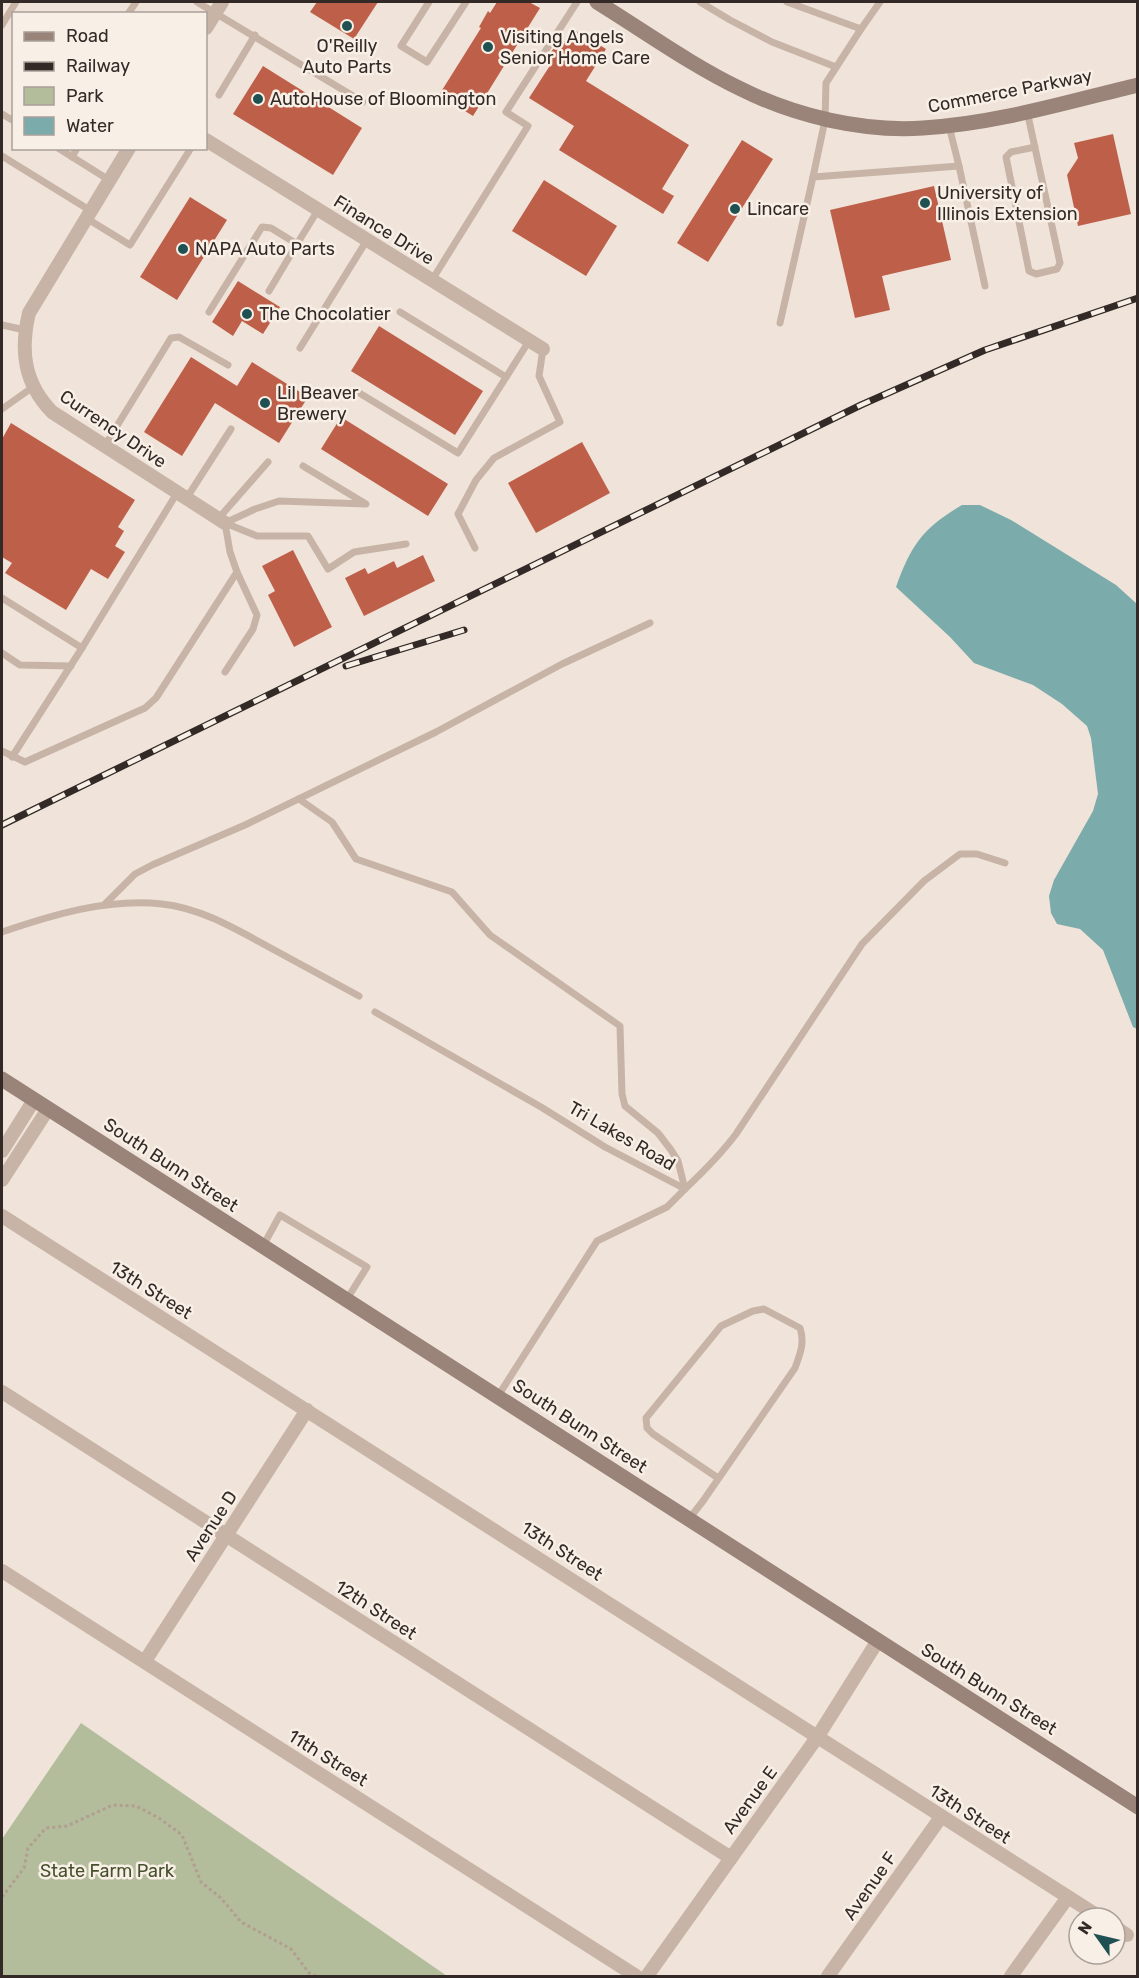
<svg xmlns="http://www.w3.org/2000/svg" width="1139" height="1978" font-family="Rubik,sans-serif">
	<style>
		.green { fill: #b3bd9b }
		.water { fill: #7babaa }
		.building { fill: #be6049 }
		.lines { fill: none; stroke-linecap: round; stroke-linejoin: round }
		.path { stroke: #b29e91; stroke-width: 3; stroke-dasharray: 3 3; stroke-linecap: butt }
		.lane { stroke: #c7b4a7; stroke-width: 7 }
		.street { stroke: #c7b4a7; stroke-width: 14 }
		.secondary { stroke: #9a8378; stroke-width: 15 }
		.rail-casing { stroke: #332a27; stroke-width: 7 }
		.rail { stroke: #f8efe6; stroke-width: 4.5; stroke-dasharray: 14; stroke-linecap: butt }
		.poi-dot { fill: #1f5152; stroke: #f8efe6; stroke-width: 2 }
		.labels { text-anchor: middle; stroke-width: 5; stroke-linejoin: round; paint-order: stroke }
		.poi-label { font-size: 18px; fill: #332a27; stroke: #f8efe6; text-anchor: start }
		.street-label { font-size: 18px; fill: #332a27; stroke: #f8efe6 }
		.park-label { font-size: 18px; fill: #45502c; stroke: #f8efe6 }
	</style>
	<rect width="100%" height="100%" fill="#f0e4da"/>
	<!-- green -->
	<path class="green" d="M81,1723l366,253h-445v-137z"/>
	<!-- water -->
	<path class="water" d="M962,505h18l31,15 105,65 21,19v425l-4,-2 -30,-77 -23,-21 -23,-5 -6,-11 -2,-17 5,-16 39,-69 5,-17 -7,-56 -4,-12 -25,-22 -29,-19 -59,-22 -24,-26 -54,-50c15,-42 27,-59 66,-82z"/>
	<!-- building -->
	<g class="building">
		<path d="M317,2h61l-24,37 -44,-27z"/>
		<path d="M497,2h32l11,6 -67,108 -34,-21 42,-67 -2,-1 9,-16 2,2z"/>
		<path d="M573,29l33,20 -20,32 103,64 -27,44 12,7 -11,18 -104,-64 15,-24 -45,-28 22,-34 -5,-4 3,-4 7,-12 5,3z"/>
		<path d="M263,66l99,62 -29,47 -100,-61z"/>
		<path d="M1113,134l18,80 -53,12 -11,-51 11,-17 -4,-15z"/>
		<path d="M742,140l31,19 -65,103 -31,-19z"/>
		<path d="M544,180l73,46 -31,50 -74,-45z"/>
		<path d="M934,186l17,74 -69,16 8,34 -35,8 -25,-108z"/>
		<path d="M190,197l37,23 -50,80 -37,-23z"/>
		<path d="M238,281l42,26 -17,27 -21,-13 -9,15 -21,-14z"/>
		<path d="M379,326l104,65 -28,44 -104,-64z"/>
		<path d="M191,357l46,29 15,-24 56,35 -29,46 -64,-40 -33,53 -38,-24z"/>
		<path d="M341,417l107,67 -20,32 -107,-67z"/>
		<path d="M11,423l124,77 -17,27 6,4 -9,15 10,6 -17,27 -17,-10 -25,41 -61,-37 7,-10 -10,-6v-118z"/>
		<path d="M582,442l28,51 -74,40 -28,-50z"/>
		<path d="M293,550l39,77 -38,20 -26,-52 7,-4 -13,-25z"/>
		<path d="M423,555l12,26 -71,35 -19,-38 20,-10 3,6 26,-13 3,7z"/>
	</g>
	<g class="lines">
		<!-- path -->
		<path class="path" d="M2,1897l22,-29 4,-20 18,-20 21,-2 46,-21 23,1 23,12 23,17 19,47 20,16 20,24 50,27 18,24 7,3"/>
		<!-- lane -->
		<g class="lane">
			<path d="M197,2l166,100"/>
			<path d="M429,2l-28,44 26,16 39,-60"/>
			<path d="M700,2l30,18 42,22 64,25"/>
			<path d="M787,2l74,27 -35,54 -1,37 -12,57"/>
			<path d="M128,14l8,-12"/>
			<path d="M2,25l14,-23"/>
			<path d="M861,29l19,-27"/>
			<path d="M219,95l36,-60"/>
			<path d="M1027,111l33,152 -3,6 -21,5 -7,-3 -23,-114 5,-5 24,-5"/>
			<path d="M2,114l12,7"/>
			<path d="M949,126l10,40"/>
			<path d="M58,148l51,32"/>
			<path d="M2,156l89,55"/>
			<path d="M72,157l5,-9"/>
			<path d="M86,218l44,27 61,-97"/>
			<path d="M432,280l96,-154 -22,-14 71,-110"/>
			<path d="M269,291l28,-47"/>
			<path d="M209,312l53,-85 9,1 26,16 21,-34"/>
			<path d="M400,312l106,65"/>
			<path d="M780,323l33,-146 146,-11 26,120"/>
			<path d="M2,325l23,5"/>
			<path d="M300,348l67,-108"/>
			<path d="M361,394l97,59 71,-112"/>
			<path d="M2,409l31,-22"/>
			<path d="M104,447l67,-109 8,-1 49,28"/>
			<path d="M186,499l45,-70"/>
			<path d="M218,519l50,-57"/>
			<path d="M225,523l30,-14 24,-8 87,3 -63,-38"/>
			<path d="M225,523l32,13h51l20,33 26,-17 52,-8"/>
			<path d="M475,548l-17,-34 18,-34 18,-22 66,-36 -21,-46 4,-27"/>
			<path d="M2,598l80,50 95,-155"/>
			<path d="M2,653l18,12 51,1"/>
			<path d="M225,672l28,-43 4,-14 -20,-43"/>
			<path d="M2,751l23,11 120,-54 11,-10 81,-126 -7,-20 -5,-29"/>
			<path d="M12,757l70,-109"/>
			<path d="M299,799l33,23 24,37 96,33 38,43 130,91 2,68 3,12 33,27 13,17 7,11 7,28 -18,18 -70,34 -99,155"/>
			<path d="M105,904l30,-30 17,-9 93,-40 191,-93 126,-68 88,-41"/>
			<path d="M2,932c50,-17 105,-34 160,-28 38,4 72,24 105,42 30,16 61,33 92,50"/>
			<path d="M375,1012l166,95 64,40 80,42c18,-17 36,-35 51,-55l126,-190 62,-63 36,-27h17l28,9"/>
			<path d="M263,1246l17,-31 87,52 -20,32"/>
			<path d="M689,1519l14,-18 92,-133c5,-14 10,-25 5,-40l-36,-19 -11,2 -32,15 -75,92 1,10 6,6 65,44"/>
		</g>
		<!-- street -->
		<g class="street">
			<path d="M206,28l16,-26"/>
			<path d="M206,140l337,209"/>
			<path d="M129,148l-100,165c-9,38 -5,70 23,99l173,111"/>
			<path d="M2,1151l32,-51"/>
			<path d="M2,1180l46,-71"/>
			<path d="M2,1216l1099,702"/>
			<path d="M2,1392l729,466"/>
			<path d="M2,1571l634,405"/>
			<path d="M145,1661l162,-251"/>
			<path d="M1115,1927l12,8"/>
			<path d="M647,1976l171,-240 59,-94"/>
			<path d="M828,1976l113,-159"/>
			<path d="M1011,1976l57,-79"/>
		</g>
		<!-- secondary -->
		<g class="secondary">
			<path d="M597,2c47,29 94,63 144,87 54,27 121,43 182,39 72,-4 144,-26 215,-43"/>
			<path d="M2,1079l1136,728"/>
		</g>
		<defs>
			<g id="rail">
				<path d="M346,666l118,-36"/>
				<path d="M2,825l859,-420 124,-55 153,-52"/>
			</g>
		</defs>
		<!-- rail casing -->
		<use href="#rail" class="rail-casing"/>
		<!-- rail -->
		<use href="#rail" class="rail"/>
	</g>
	<!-- markers -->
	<g class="poi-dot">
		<circle cx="347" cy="26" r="6"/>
		<circle cx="488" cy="47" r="6"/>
		<circle cx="258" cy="99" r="6"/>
		<circle cx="925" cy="203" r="6"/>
		<circle cx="735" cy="209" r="6"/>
		<circle cx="183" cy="249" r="6"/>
		<circle cx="247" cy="314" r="6"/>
		<circle cx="265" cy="403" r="6"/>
	</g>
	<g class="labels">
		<!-- poi labels -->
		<g class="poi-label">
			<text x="500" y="43">Visiting Angels<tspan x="500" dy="21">Senior Home Care</tspan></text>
			<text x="347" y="52" text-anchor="middle">O'Reilly<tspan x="347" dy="21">Auto Parts</tspan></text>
			<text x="270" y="105">AutoHouse of Bloomington</text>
			<text x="937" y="199">University of<tspan x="937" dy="21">Illinois Extension</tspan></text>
			<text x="747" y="215">Lincare</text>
			<text x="195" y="255">NAPA Auto Parts</text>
			<text x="259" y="320">The Chocolatier</text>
			<text x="277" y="399">Lil Beaver<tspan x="277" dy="21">Brewery</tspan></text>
		</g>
		<!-- street labels -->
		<g class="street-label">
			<text transform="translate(1010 91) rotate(-11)" y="6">Commerce Parkway</text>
			<text transform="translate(384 230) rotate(32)" y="6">Finance Drive</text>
			<text transform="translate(113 429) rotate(34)" y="6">Currency Drive</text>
			<text transform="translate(622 1136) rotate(30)" y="6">Tri Lakes Road</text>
			<text transform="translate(171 1165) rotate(33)" y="6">South Bunn Street</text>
			<text transform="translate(151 1290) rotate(32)" y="6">13th Street</text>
			<text transform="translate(580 1426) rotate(33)" y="6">South Bunn Street</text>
			<text transform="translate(211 1526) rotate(-57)" y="6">Avenue D</text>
			<text transform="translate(562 1551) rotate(33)" y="6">13th Street</text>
			<text transform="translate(376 1610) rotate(33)" y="6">12th Street</text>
			<text transform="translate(989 1689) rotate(32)" y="6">South Bunn Street</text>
			<text transform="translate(328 1758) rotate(32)" y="6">11th Street</text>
			<text transform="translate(750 1800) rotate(-54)" y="6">Avenue E</text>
			<text transform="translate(970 1814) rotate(33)" y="6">13th Street</text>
			<text transform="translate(870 1886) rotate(-55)" y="6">Avenue F</text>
		</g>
		<!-- park labels -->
		<g class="park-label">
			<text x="107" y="1877">State Farm Park</text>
		</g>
	</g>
	<!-- border -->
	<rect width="1139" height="1978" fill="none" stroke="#332a27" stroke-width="6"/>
	<!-- legend -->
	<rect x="12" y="12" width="195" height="138" fill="#f8efe6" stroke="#a9a09a" stroke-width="1.5"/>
	<rect x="24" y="32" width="30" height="9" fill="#9a8378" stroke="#a9a09a" stroke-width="1.5"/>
	<text x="66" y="42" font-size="18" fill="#332a27">Road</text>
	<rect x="24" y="62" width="30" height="9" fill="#332a27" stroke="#a9a09a" stroke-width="1.5"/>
	<text x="66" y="72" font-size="18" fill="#332a27">Railway</text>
	<rect x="24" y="87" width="30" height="18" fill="#b3bd9b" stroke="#a9a09a" stroke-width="1.5"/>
	<text x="66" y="102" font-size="18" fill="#332a27">Park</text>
	<rect x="24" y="117" width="30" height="18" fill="#7babaa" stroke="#a9a09a" stroke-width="1.5"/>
	<text x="66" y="132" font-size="18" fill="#332a27">Water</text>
	<!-- north arrow -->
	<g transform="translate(1097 1936) rotate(304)"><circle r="28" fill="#f8efe6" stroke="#a9a09a" stroke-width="1.5"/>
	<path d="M0-4.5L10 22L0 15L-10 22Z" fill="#1f5152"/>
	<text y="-9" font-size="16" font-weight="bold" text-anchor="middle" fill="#332a27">N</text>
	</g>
</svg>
